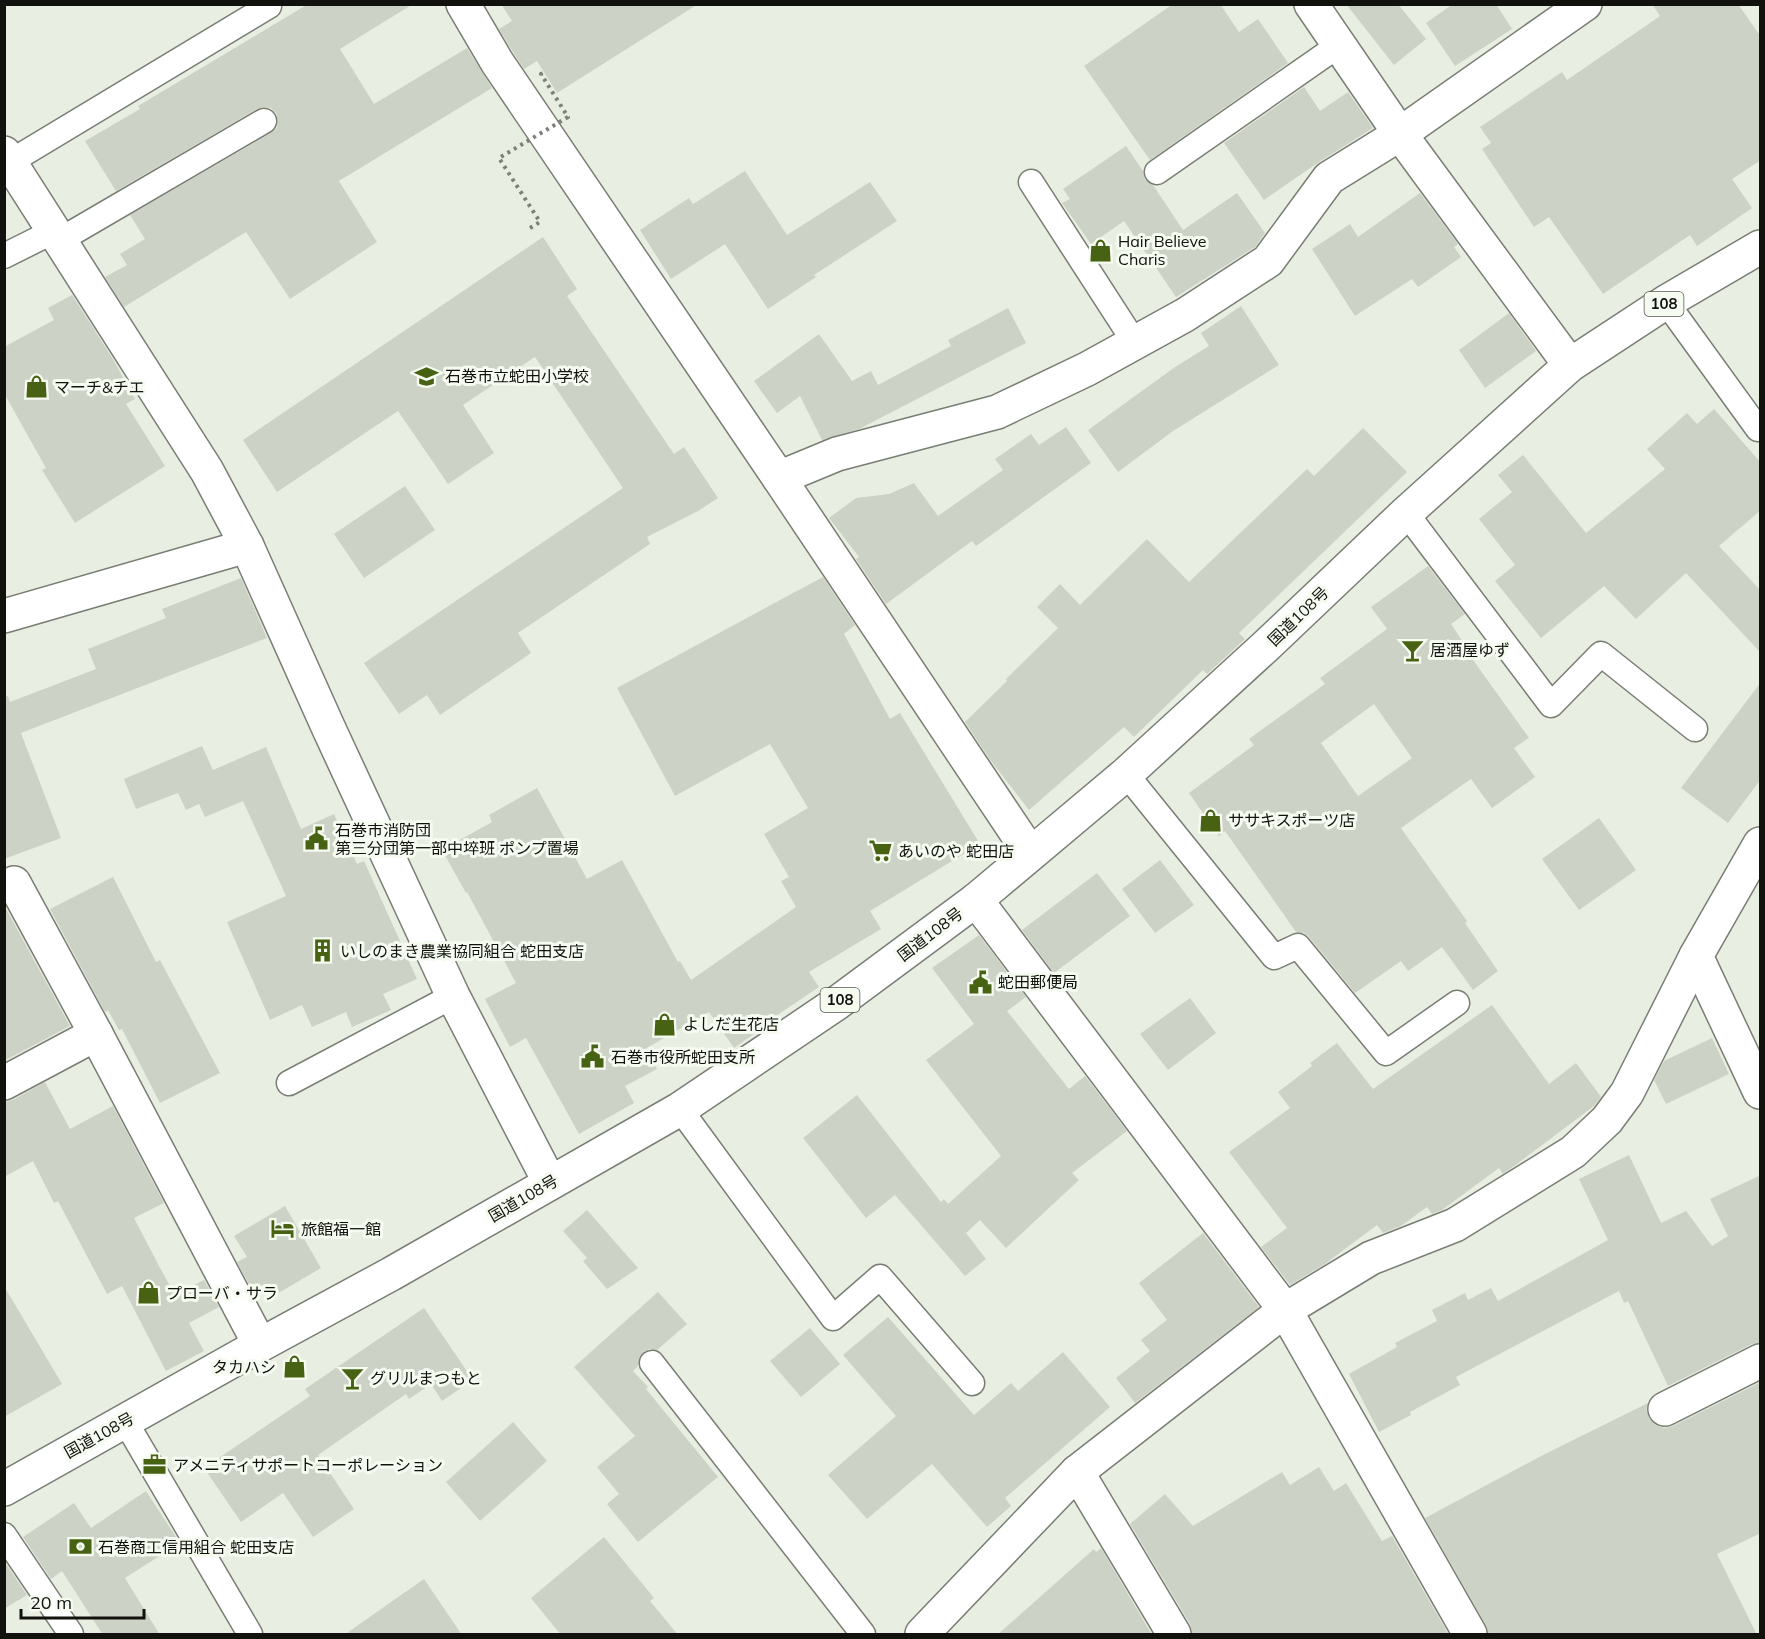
<svg xmlns="http://www.w3.org/2000/svg" width="1765" height="1639" font-family="Mulish,'Noto Sans JP',sans-serif">
	<style>
		.building { fill: #cdd2c7; fill-rule: evenodd }
		.lines { fill: none; stroke-linecap: round; stroke-linejoin: round }
		.service-casing { stroke: #797e74; stroke-width: 27 }
		.minor-casing { stroke: #797e74; stroke-width: 36 }
		.trunk-casing { stroke: #797e74; stroke-width: 36 }
		.service { stroke: #fff; stroke-width: 24 }
		.minor { stroke: #fff; stroke-width: 33 }
		.trunk { stroke: #fff; stroke-width: 33 }
		.path-bridge { stroke: #7d8078; stroke-width: 4; stroke-dasharray: 3 4.5; stroke-linecap: butt }
		.labels { text-anchor: middle; stroke-width: 6; stroke-linejoin: round; paint-order: stroke }
		.shield { fill: #f6fbf0; stroke: #565852; stroke-width: 1.5 }
		.shield-label { font-size: 15px; font-weight: bold; fill: #11120e }
		.poi-label { font-size: 16px; fill: #11120e; stroke: #f6fbf0; text-anchor: start }
		.street-label { font-size: 16px; fill: #11120e; stroke: #f6fbf0 }
	</style>
	<rect width="100%" height="100%" fill="#e9eee2"/>
	<!-- building -->
	<g class="building">
		<path d="M308,4h105l-73,45 34,55 93,-56 25,40 -153,93 38,61 -87,57 -44,-67 -122,75 -19,-30 22,-12 -7,-11 25,-15 -15,-24 141,-82 6,-5 1,-8 -2,-7 -5,-5 -8,-1 -6,2 -141,82 -31,-50 55,-32 -2,-3z"/>
		<path d="M501,4h197l-141,89 -20,-32 -13,8 -11,-17 -14,-23 13,-8z"/>
		<path d="M1173,4h47l19,28 19,-13 30,44 -138,97 -66,-94z"/>
		<path d="M1346,4h52l28,35 -32,26z"/>
		<path d="M1453,4h43l16,25 -57,37 -29,-43z"/>
		<path d="M1652,4h86l23,33v123l-29,19 20,29 -55,38 -7,-11 -87,59 -54,-77 -15,10 -52,-78 9,-6 -11,-16 82,-55 5,8 93,-64z"/>
		<path d="M1304,87l16,24 28,-19 25,36 -54,34 -55,38 -40,-57z"/>
		<path d="M1126,146l17,25 2,9 8,5 30,45 54,-37 28,40 -10,14 -79,50 -52,-76 -33,23 -29,-41 8,-4 -7,-10z"/>
		<path d="M745,171l42,64 83,-53 27,39 -83,54 2,2 -48,32 -43,-65 -54,35 -31,-49 49,-32 4,6z"/>
		<path d="M1420,193l38,51 -4,3 7,10 -43,30 -6,-8 -57,37 -43,-67 38,-25 8,13z"/>
		<path d="M543,237l34,52 -10,7 107,158 10,-7 34,51 -20,13 -51,26 3,7 -132,89 13,20 -91,62 -13,-20 -28,19 -35,-51 259,-175 -88,-131 -72,48 31,48 -46,31 -50,-73 -121,81 -34,-52z"/>
		<path d="M72,295l41,64 22,40 -9,5 39,62 -90,57 -33,-53 4,-2 -42,-75v-46l50,-27 -6,-12z"/>
		<path d="M1241,306l38,59 -106,66 -55,41 -30,-42 87,-63 34,-21 -8,-13z"/>
		<path d="M1008,308l18,35 -167,86 -37,11 -22,-44 -23,17 -23,-32 65,-47 33,47 19,-10 7,14 73,-39 -3,-6z"/>
		<path d="M1509,313l27,38 -51,37 -26,-38z"/>
		<path d="M1714,409l47,54v47l-42,36 42,45v62l-75,-80 -50,46 -32,-33 -63,52 -46,-57 20,-16 -36,-46 33,-27 -14,-17 25,-20 63,78 79,-64 -18,-20 40,-36 10,11z"/>
		<path d="M1066,427l25,36 -115,83 -4,-5 -86,63 -30,-45 3,-2 -30,-39 27,-20 33,-4 25,-11 24,33 65,-46 -8,-11 36,-25 8,11z"/>
		<path d="M1363,428l44,44 -168,161 6,6 -38,35 -4,-4 -69,67 -10,-10 -95,83 -38,-49 -26,-39 42,-41 -1,-2 52,-51 -21,-21 23,-23 20,21 67,-66 42,43 118,-113 7,7z"/>
		<path d="M405,486l30,44 -71,48 -30,-44z"/>
		<path d="M1428,566l37,48 -14,10 14,21 -2,1 66,92 -15,10 21,29 -43,31 -21,-29 -70,49 66,93 -2,2 33,48 -25,19 -31,-43 -34,24 -7,-10 -46,32 -46,-56 -5,-4 -8,-1 -71,-101 -6,5 -30,-43 65,-48 -5,-6 76,-55 -5,-6 67,-49 -16,-22zM1374,704l38,54 -54,38 -37,-53z"/>
		<path d="M823,577l32,48 -11,9 46,85 10,-6 80,131 -110,67 11,18 -72,43 10,15 -43,29 1,2 -43,30 -25,-36 -64,37 12,20 -32,17 9,17 -55,31 -53,-96 -16,9 -25,-48 31,-16 -49,-91 -1,1 -24,-43 50,-28 -3,-7 48,-27 50,91 35,-19 56,102 2,-1 11,19 105,-73 -15,-26 8,-4 -25,-43 44,-26 -38,-64 -95,52 -58,-108z"/>
		<path d="M241,578l26,60 -246,95 40,105 -57,21v-162l4,-1 2,6 86,-33 -8,-20 78,-31 -4,-9z"/>
		<path d="M1761,682v97l-33,44 -47,-35z"/>
		<path d="M202,746l11,24 53,-23 35,82 33,-15 23,50 7,-3 53,118 -34,15 8,16 -39,17 -6,-15 -34,15 -10,-22 -32,15 -43,-98 59,-26 -43,-95 -38,16 -6,-13 -13,6 -8,-17 -42,16 -12,-30z"/>
		<path d="M1599,818l37,52 -57,40 -37,-51z"/>
		<path d="M1160,860l34,45 -39,28 -33,-44z"/>
		<path d="M1097,873l33,43 -76,57 -32,-43z"/>
		<path d="M113,877l43,85 4,-2 60,113 -60,30 -38,-74 -3,1 -11,-20 -3,2 -55,-103z"/>
		<path d="M4,905l66,121 -66,35z"/>
		<path d="M979,935l47,62 -19,14 62,78 16,-13 42,55 -55,42 7,7 -73,68 -26,-28 -14,13 20,26 -21,17 -70,-81 -29,23 -63,-80 54,-43 84,107 3,-3 4,5 53,-48 -75,-96 48,-36 -42,-56z"/>
		<path d="M1190,998l26,35 -48,37 -28,-36z"/>
		<path d="M1492,1005l57,79 27,-21 25,34 -7,9 -77,58 -14,10 -4,-6 -57,42 -10,4 -5,-7 -26,19 -18,7 -6,-8 -52,39 -35,21 -29,-38 26,-19 -58,-76 61,-44 -12,-16 34,-26 -2,-3 27,-20 36,46z"/>
		<path d="M1712,1038l17,36 -63,30 -12,-24 10,-19z"/>
		<path d="M45,1082l25,47 43,-23 51,97 -30,15 25,48 16,29 29,-15 15,27 -30,16 15,28 -38,20 -44,-85 -15,8 -49,-93 -4,2 -21,-42 -29,16v-75l9,-2z"/>
		<path d="M1629,1155l32,68 25,-12 26,35 16,-10 -18,-37 51,-24v167l-9,2 -84,42 -40,-85 -4,2 -5,-12 -163,86 4,8 -50,27 1,3 -32,17 -30,-58 48,-27 -2,-4 42,-22 -5,-11 33,-17 3,7 23,-12 7,13 110,-61 -29,-61z"/>
		<path d="M285,1206l36,62 -51,30 -8,-13 -10,5 -15,-28 10,-5 -13,-21z"/>
		<path d="M587,1210l51,58 -31,21 -24,-28 4,-3 -24,-27z"/>
		<path d="M1203,1233l56,74 -124,96 -19,-25 34,-27 -9,-11 26,-20 -28,-37z"/>
		<path d="M4,1286l58,98 -58,33z"/>
		<path d="M658,1292l29,32 -30,26 -8,-1 -6,3 -4,6 -1,8 -5,5 15,16 -2,2 72,88 -80,65 -31,-38 12,-10 -22,-27 38,-31 -61,-69z"/>
		<path d="M424,1308l49,72 -31,21 -11,-17 -22,15 -3,-5 -88,61 36,54 -41,28 -30,-44 -42,29 -37,-54 106,-72 -5,-7z"/>
		<path d="M888,1317l86,98 37,-32 7,8 45,-39 47,55 -105,91 6,8 -24,21 -55,-63 -65,55 -39,-44 68,-59 -53,-61z"/>
		<path d="M810,1328l30,36 -39,33 -31,-36z"/>
		<path d="M1761,1382v151l-44,21 40,81h-268l-3,-10 -61,-107 118,-63 105,-52 -2,6 3,9 6,7 10,3 8,-2z"/>
		<path d="M513,1422l34,39 -67,60 -34,-39z"/>
		<path d="M1319,1467l15,24 12,-8 36,58 10,-5 57,99h-256l-3,-11 -60,-100 35,-30 28,32 89,-54 8,13z"/>
		<path d="M146,1491l34,52 -55,35 35,57h-57l-41,-64 -11,8 -28,-42 51,-34 17,25z"/>
		<path d="M604,1537l50,61 -4,3 28,34h-117l-30,-37z"/>
		<path d="M1101,1548l51,87h-155l97,-86 2,3z"/>
		<path d="M4,1561l23,34 -23,14z"/>
		<path d="M424,1579l38,56h-118z"/>
	</g>
	<g class="lines">
		<defs>
			<g id="service">
				<path d="M10,162l259,-156"/>
				<path d="M1157,172l182,-127"/>
				<path d="M1031,182l104,161"/>
				<path d="M60,240l204,-119"/>
				<path d="M4,256l50,-25"/>
				<path d="M1666,302l92,127"/>
				<path d="M1406,513l145,192 50,-51 94,75"/>
				<path d="M1126,774l148,183 24,-11 88,107 71,-50"/>
				<path d="M289,1083l164,-87"/>
				<path d="M680,1109l153,209 47,-41 92,106"/>
				<path d="M652,1363l211,271"/>
				<path d="M125,1421l125,213"/>
				<path d="M4,1535l67,99"/>
			</g>
			<g id="minor">
				<path d="M463,4l34,58 282,416 251,375"/>
				<path d="M1311,4l89,130 170,231"/>
				<path d="M4,153l203,318 40,75 82,183 124,267 97,187"/>
				<path d="M779,478l58,-24 160,-42 90,-43 98,-54 83,-54 61,-83 71,-44 185,-130"/>
				<path d="M4,616l243,-70"/>
				<path d="M14,883l82,151 164,311"/>
				<path d="M976,900l309,410 185,324"/>
				<path d="M1696,956l64,136"/>
				<path d="M4,1083l92,-49"/>
				<path d="M1665,1409l95,-48"/>
				<path d="M1077,1472l97,162"/>
				<path d="M922,1634l155,-162 208,-162 86,-52 84,-33 118,-73 34,-32 20,-27 69,-137 64,-112"/>
			</g>
			<path id="trunk" d="M4,1489l256,-144 131,-71 289,-165 157,-106 139,-103 150,-126 140,-128 140,-133 164,-148 96,-63 94,-55"/>
		</defs>
		<!-- service casing -->
		<use href="#service" class="service-casing"/>
		<!-- minor casing -->
		<use href="#minor" class="minor-casing"/>
		<!-- trunk casing -->
		<use href="#trunk" class="trunk-casing"/>
		<!-- service -->
		<use href="#service" class="service"/>
		<!-- minor -->
		<use href="#minor" class="minor"/>
		<!-- trunk -->
		<use href="#trunk" class="trunk"/>
		<!-- path-bridge -->
		<path class="path-bridge" d="M530,228l10,-6 -41,-64 69,-41 -27,-43 3,-1"/>
	</g>
	<!-- icons -->
	<defs>
		<symbol id="shop-bare" viewBox="-9 -9 18 18"><path d="M-5-2.5h2.3a2.7 3.5 0 0 1 5.4 0H5L5.5 6h-11ZM-1.5-2.5h3a1.5 2.3 0 0 0-3 0Z" fill="#476213" stroke="#f6fbf0" stroke-width="2.5" paint-order="stroke"/></symbol>
		<symbol id="school-bare" viewBox="-9 -9 18 18"><path d="M0-5L7-2L0 1L-7-2ZM-4 1L0 2.5L4 1V4Q0 6-4 4Z" fill="#476213" stroke="#f6fbf0" stroke-width="2.5" paint-order="stroke"/></symbol>
		<symbol id="bar-bare" viewBox="-9 -9 18 18"><path d="M-6-5H6L.8 .8V4.5H3.5V6h-7V4.5H-.8V.8Z" fill="#476213" stroke="#f6fbf0" stroke-width="2.5" paint-order="stroke"/></symbol>
		<symbol id="civic-bare" viewBox="-9 -9 18 18"><path d="M-.6-6.5H3V-4.5H.6V-3L4-1V1h2V6H-6V1h2V-1L-.6-3ZM-1.2 2.5V6h2.4V2.5Z" fill="#476213" stroke="#f6fbf0" stroke-width="2.5" paint-order="stroke"/></symbol>
		<symbol id="supermarket-bare" viewBox="-9 -9 18 18"><path d="M-6-5.5h2.5l.6 2H6L4.5 2H-2.5L-4.4-4H-6ZM-1.5 3.2a1.3 1.3 0 1 0 .1 0ZM3 3.2a1.3 1.3 0 1 0 .1 0Z" fill="#476213" stroke="#f6fbf0" stroke-width="2.5" paint-order="stroke"/></symbol>
		<symbol id="building-bare" viewBox="-9 -9 18 18"><path d="M-4-6H4V6H1V3H-1V6H-4ZM-2.5-4.3h1.7v1.8h-1.7ZM.8-4.3h1.7v1.8H.8ZM-2.5-1h1.7V.8h-1.7ZM.8-1h1.7V.8H.8Z" fill="#476213" stroke="#f6fbf0" stroke-width="2.5" paint-order="stroke"/></symbol>
		<symbol id="hotel-bare" viewBox="-9 -9 18 18"><path d="M-6-4.5h1.5V1H6V5H4.5V3h-9V5H-6ZM-4 0a1.8 1.8 0 1 1 3.6 0ZM.5 0V-2.5h3Q6-2.5 6 0Z" fill="#476213" stroke="#f6fbf0" stroke-width="2.5" paint-order="stroke"/></symbol>
		<symbol id="office-bare" viewBox="-9 -9 18 18"><path d="M-6-3h4V-5.5h4V-3h4V5H-6ZM-1-4.5V-3h2v-1.5ZM-6 0V1H6V0Z" fill="#476213" stroke="#f6fbf0" stroke-width="2.5" paint-order="stroke"/></symbol>
		<symbol id="bank-bare" viewBox="-9 -9 18 18"><path d="M-6-4H6V4H-6ZM0-2.3a2.3 2.3 0 1 0 0 4.6a2.3 2.3 0 1 0 0-4.6Z" fill="#476213" stroke="#f6fbf0" stroke-width="2.5" paint-order="stroke"/></symbol>
	</defs>
	<g fill-rule="evenodd">
		<use href="#shop-bare" x="1084" y="234" width="33" height="33"/>
		<use href="#school-bare" x="410" y="360" width="33" height="33"/>
		<use href="#shop-bare" x="20" y="370" width="33" height="33"/>
		<use href="#bar-bare" x="1396" y="634" width="33" height="33"/>
		<use href="#shop-bare" x="1194" y="804" width="33" height="33"/>
		<use href="#civic-bare" x="300" y="822" width="33" height="33"/>
		<use href="#supermarket-bare" x="864" y="834" width="33" height="33"/>
		<use href="#building-bare" x="306" y="934" width="33" height="33"/>
		<use href="#civic-bare" x="964" y="966" width="33" height="33"/>
		<use href="#shop-bare" x="648" y="1008" width="33" height="33"/>
		<use href="#civic-bare" x="576" y="1040" width="33" height="33"/>
		<use href="#hotel-bare" x="266" y="1212" width="33" height="33"/>
		<use href="#shop-bare" x="132" y="1276" width="33" height="33"/>
		<use href="#shop-bare" x="278" y="1350" width="33" height="33"/>
		<use href="#bar-bare" x="336" y="1362" width="33" height="33"/>
		<use href="#office-bare" x="138" y="1448" width="33" height="33"/>
		<use href="#bank-bare" x="64" y="1530" width="33" height="33"/>
	</g>
	<g class="labels">
		<!-- shield labels -->
		<g class="shield">
			<rect x="1644.5" y="292" width="39" height="24" rx="4.5"/>
			<rect x="820.5" y="988" width="39" height="24" rx="4.5"/>
		</g>
		<g class="shield-label">
			<text x="1664" y="309">108</text>
			<text x="840" y="1005">108</text>
		</g>
		<!-- poi labels -->
		<g class="poi-label">
			<text x="1118" y="247">Hair Believe<tspan x="1118" dy="18">Charis</tspan></text>
			<text x="445" y="382">石巻市立蛇田小学校</text>
			<text x="54" y="393">マーチ&amp;チエ</text>
			<text x="1430" y="656">居酒屋ゆず</text>
			<text x="1228" y="826">ササキスポーツ店</text>
			<text x="335" y="836">石巻市消防団<tspan x="335" dy="18">第三分団第一部中埣班 ポンプ置場</tspan></text>
			<text x="898" y="857">あいのや 蛇田店</text>
			<text x="340" y="957">いしのまき農業協同組合 蛇田支店</text>
			<text x="998" y="988">蛇田郵便局</text>
			<text x="683" y="1030">よしだ生花店</text>
			<text x="611" y="1063">石巻市役所蛇田支所</text>
			<text x="301" y="1235">旅館福一館</text>
			<text x="166" y="1299">プローバ・サラ</text>
			<text x="276" y="1373" text-anchor="end">タカハシ</text>
			<text x="370" y="1384">グリルまつもと</text>
			<text x="173" y="1471">アメニティサポートコーポレーション</text>
			<text x="98" y="1553">石巻商工信用組合 蛇田支店</text>
		</g>
		<!-- street labels -->
		<g class="street-label">
			<text transform="translate(1298 616) rotate(-44)" y="6">国道108号</text>
			<text transform="translate(930 934) rotate(-37)" y="6">国道108号</text>
			<text transform="translate(523 1198) rotate(-30)" y="6">国道108号</text>
			<text transform="translate(99 1435) rotate(-29)" y="6">国道108号</text>
		</g>
	</g>
	<!-- border -->
	<rect width="1765" height="1639" fill="none" stroke="#11120e" stroke-width="12"/>
	<!-- scale -->
	<path d="M21 1609v9h123v-9" fill="none" stroke="#11120e" stroke-width="3"/>
	<text x="30" y="1609" font-size="18" fill="#11120e" stroke="#f6fbf0" stroke-width="4.5" paint-order="stroke">20 m</text>
</svg>
